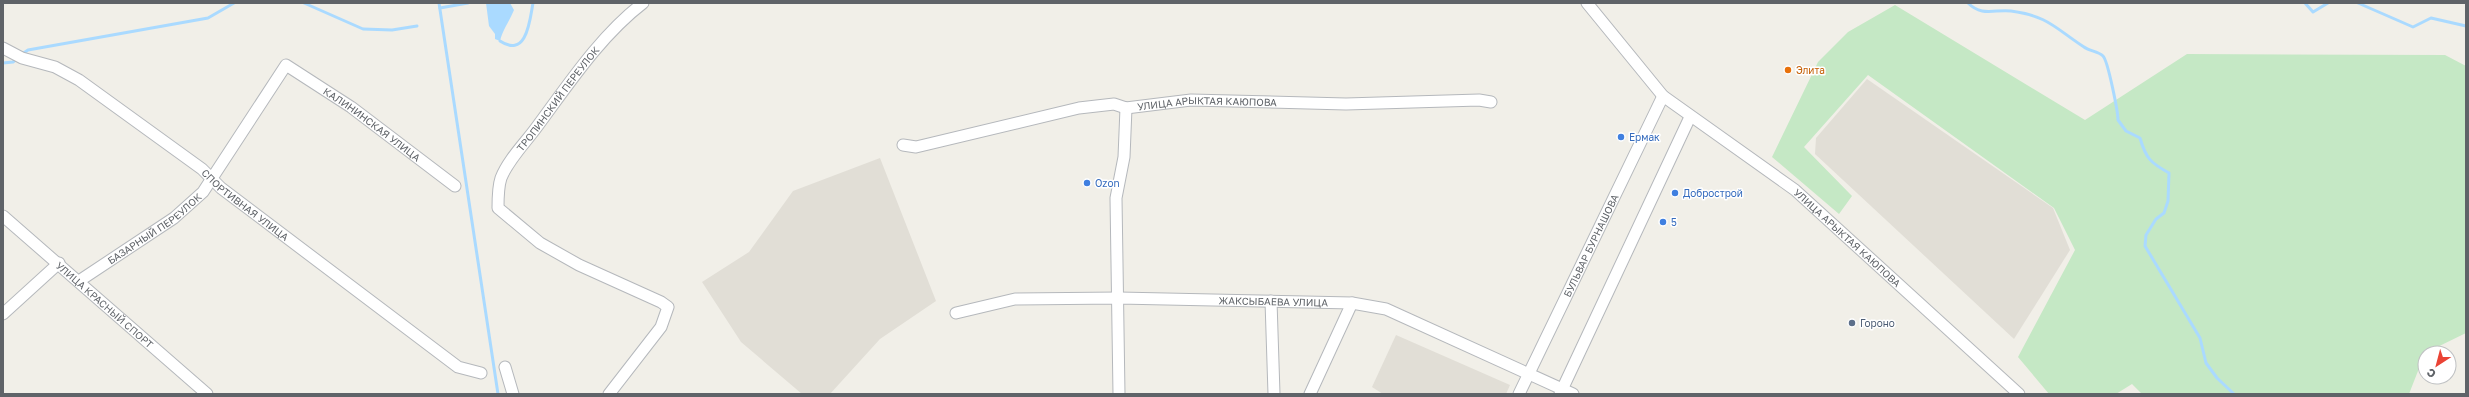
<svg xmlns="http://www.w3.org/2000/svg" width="2469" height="397" font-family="'Golos Text',sans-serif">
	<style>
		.education { fill: #e1ded6 }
		.green { fill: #c5e8c5 }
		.water { fill: #aadaff }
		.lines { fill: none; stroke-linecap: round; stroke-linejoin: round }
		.stream { stroke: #aadaff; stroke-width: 3 }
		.minor-casing { stroke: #b5b8bc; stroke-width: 13 }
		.minor { stroke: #fff; stroke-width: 11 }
		.food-dot { fill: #e8710a; stroke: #fff; stroke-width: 1.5 }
		.shop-dot { fill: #3f7fe0; stroke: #fff; stroke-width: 1.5 }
		.service-dot { fill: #5c6f8a; stroke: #fff; stroke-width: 1.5 }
		.labels { text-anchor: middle; stroke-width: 3; stroke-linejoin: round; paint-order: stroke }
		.food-label { font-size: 10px; fill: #c56008; stroke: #fff; text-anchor: start }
		.street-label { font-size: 10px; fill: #5f6368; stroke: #fff }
		.shop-label { font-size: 10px; fill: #366cbe; stroke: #fff; text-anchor: start }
		.service-label { font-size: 10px; fill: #4e5e75; stroke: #fff; text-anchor: start }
	</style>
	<rect width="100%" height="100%" fill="#f1efe8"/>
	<!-- education -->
	<g class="education">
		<path d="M1867,79l186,129 17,42 -56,89 -199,-185 1,-16z"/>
		<path d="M880,158l56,143 -56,38 -50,55h-28l-61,-52 -39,-60 47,-30 44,-61z"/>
		<path d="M1396,335l114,50 -4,9h-123l-11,-7z"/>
	</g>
	<!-- green -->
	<path class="green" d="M1895,5l190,115 102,-66 258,1 21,11v267l-41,20 -16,41h-267l-10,-10 -16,10h-67l-31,-37 57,-107 -21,-42 -186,-133 -64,72 48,49 -13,18 -67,-57 46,-95 30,-30z"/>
	<!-- water -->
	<path class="water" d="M486,3h24l4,7c-5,12 -11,19 -14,31l-5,-2v-5l-6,-8z"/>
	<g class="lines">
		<!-- stream -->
		<g class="stream">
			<path d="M304,3l59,26 29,1 25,-4"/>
			<path d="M439,3l59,391"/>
			<path d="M1968,3c14,14 27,6 43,8 37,5 44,17 73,36 5,4 14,4 19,9 5,5 15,56 15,64l8,11 14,7c6,21 11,25 29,35l-1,28 -4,12 -8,6 -10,16 -1,11 55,92 6,25 11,15 17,16"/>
			<path d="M2305,3l8,9 15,-9"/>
			<path d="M2358,3l55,24 18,-9 35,8"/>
			<path d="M440,8l28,-5"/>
			<path d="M500,41c27,18 30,-22 33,-38"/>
			<path d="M22,54l6,-4 180,-32 26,-15"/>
			<path d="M3,63l10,-1 5,-4"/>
		</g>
		<defs>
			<g id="minor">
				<path id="s1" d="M1587,3l76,93 132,94 224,204"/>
				<path id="s2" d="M3,48l19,10 33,9 24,13 123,89 19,19 237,179 23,6"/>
				<path id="s3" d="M903,145l13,2 163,-39 35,-4 12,4 65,-8 155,4 133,-4 12,2"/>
				<path id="s4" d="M3,216l204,178"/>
				<path id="s5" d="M79,281l95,-63 29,-26 83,-127 65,42 104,79"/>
				<path d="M1271,301l3,93"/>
				<path id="s6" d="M956,313l59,-14 104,-1 233,5 34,6 187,85"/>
				<path d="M3,314l56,-51"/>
				<path d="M505,367l8,27"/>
				<path id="s7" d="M609,394l52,-67 7,-20 -7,-5 -82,-37 -39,-22 -42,-35c0,-9 0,-21 3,-30 7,-18 24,-35 35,-50 32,-43 64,-92 107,-125"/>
				<path d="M1119,394l-3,-196 8,-41 2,-49"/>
				<path d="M1310,394l42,-91"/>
				<path id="s8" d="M1519,394l144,-298"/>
				<path d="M1560,394l130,-277"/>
			</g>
		</defs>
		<!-- minor casing -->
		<use href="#minor" class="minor-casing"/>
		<!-- minor -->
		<use href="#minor" class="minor"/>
	</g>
	<!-- markers -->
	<circle class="food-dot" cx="1788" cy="70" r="4"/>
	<g class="shop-dot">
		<circle cx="1621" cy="137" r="4"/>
		<circle cx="1087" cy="183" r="4"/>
		<circle cx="1675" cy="193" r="4"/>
		<circle cx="1663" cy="222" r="4"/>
	</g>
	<circle class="service-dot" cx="1852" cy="323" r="4"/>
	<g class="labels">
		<!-- food labels -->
		<g class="food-label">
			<text x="1796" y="74">Элита</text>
		</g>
		<!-- street labels -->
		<g class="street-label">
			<text dy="4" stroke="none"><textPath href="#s7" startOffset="432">ТРОПИНСКИЙ ПЕРЕУЛОК</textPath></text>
			<text dy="4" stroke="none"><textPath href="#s3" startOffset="310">УЛИЦА АРЫКТАЯ КАЮПОВА</textPath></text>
			<text dy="4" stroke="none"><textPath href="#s5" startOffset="409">КАЛИНИНСКАЯ УЛИЦА</textPath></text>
			<text dy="4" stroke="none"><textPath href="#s2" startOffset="291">СПОРТИВНАЯ УЛИЦА</textPath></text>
			<text dy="4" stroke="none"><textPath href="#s5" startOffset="92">БАЗАРНЫЙ ПЕРЕУЛОК</textPath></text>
			<text dy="4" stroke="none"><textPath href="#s1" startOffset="353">УЛИЦА АРЫКТАЯ КАЮПОВА</textPath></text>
			<text dy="4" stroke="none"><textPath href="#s8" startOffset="165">БУЛЬВАР БУРНАШОВА</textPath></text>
			<text dy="4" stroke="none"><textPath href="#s6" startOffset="319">ЖАКСЫБАЕВА УЛИЦА</textPath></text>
			<text dy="4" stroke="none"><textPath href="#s4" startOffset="135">УЛИЦА КРАСНЫЙ СПОРТ</textPath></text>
		</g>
		<!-- shop labels -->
		<g class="shop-label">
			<text x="1629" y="141">Ермак</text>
			<text x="1095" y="187">Ozon</text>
			<text x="1683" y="197">Добрострой</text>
			<text x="1671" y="226">5</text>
		</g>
		<!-- service labels -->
		<g class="service-label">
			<text x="1860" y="327">Гороно</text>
		</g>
	</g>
	<!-- border -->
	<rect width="2469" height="397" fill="none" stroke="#5f6368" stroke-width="8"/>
	<!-- north arrow -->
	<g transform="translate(2437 365) rotate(216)"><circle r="19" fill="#ffffff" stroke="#bfc1c3"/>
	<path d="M0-3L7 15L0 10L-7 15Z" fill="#ea4335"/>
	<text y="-6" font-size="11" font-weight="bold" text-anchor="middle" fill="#5f6368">С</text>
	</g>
</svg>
